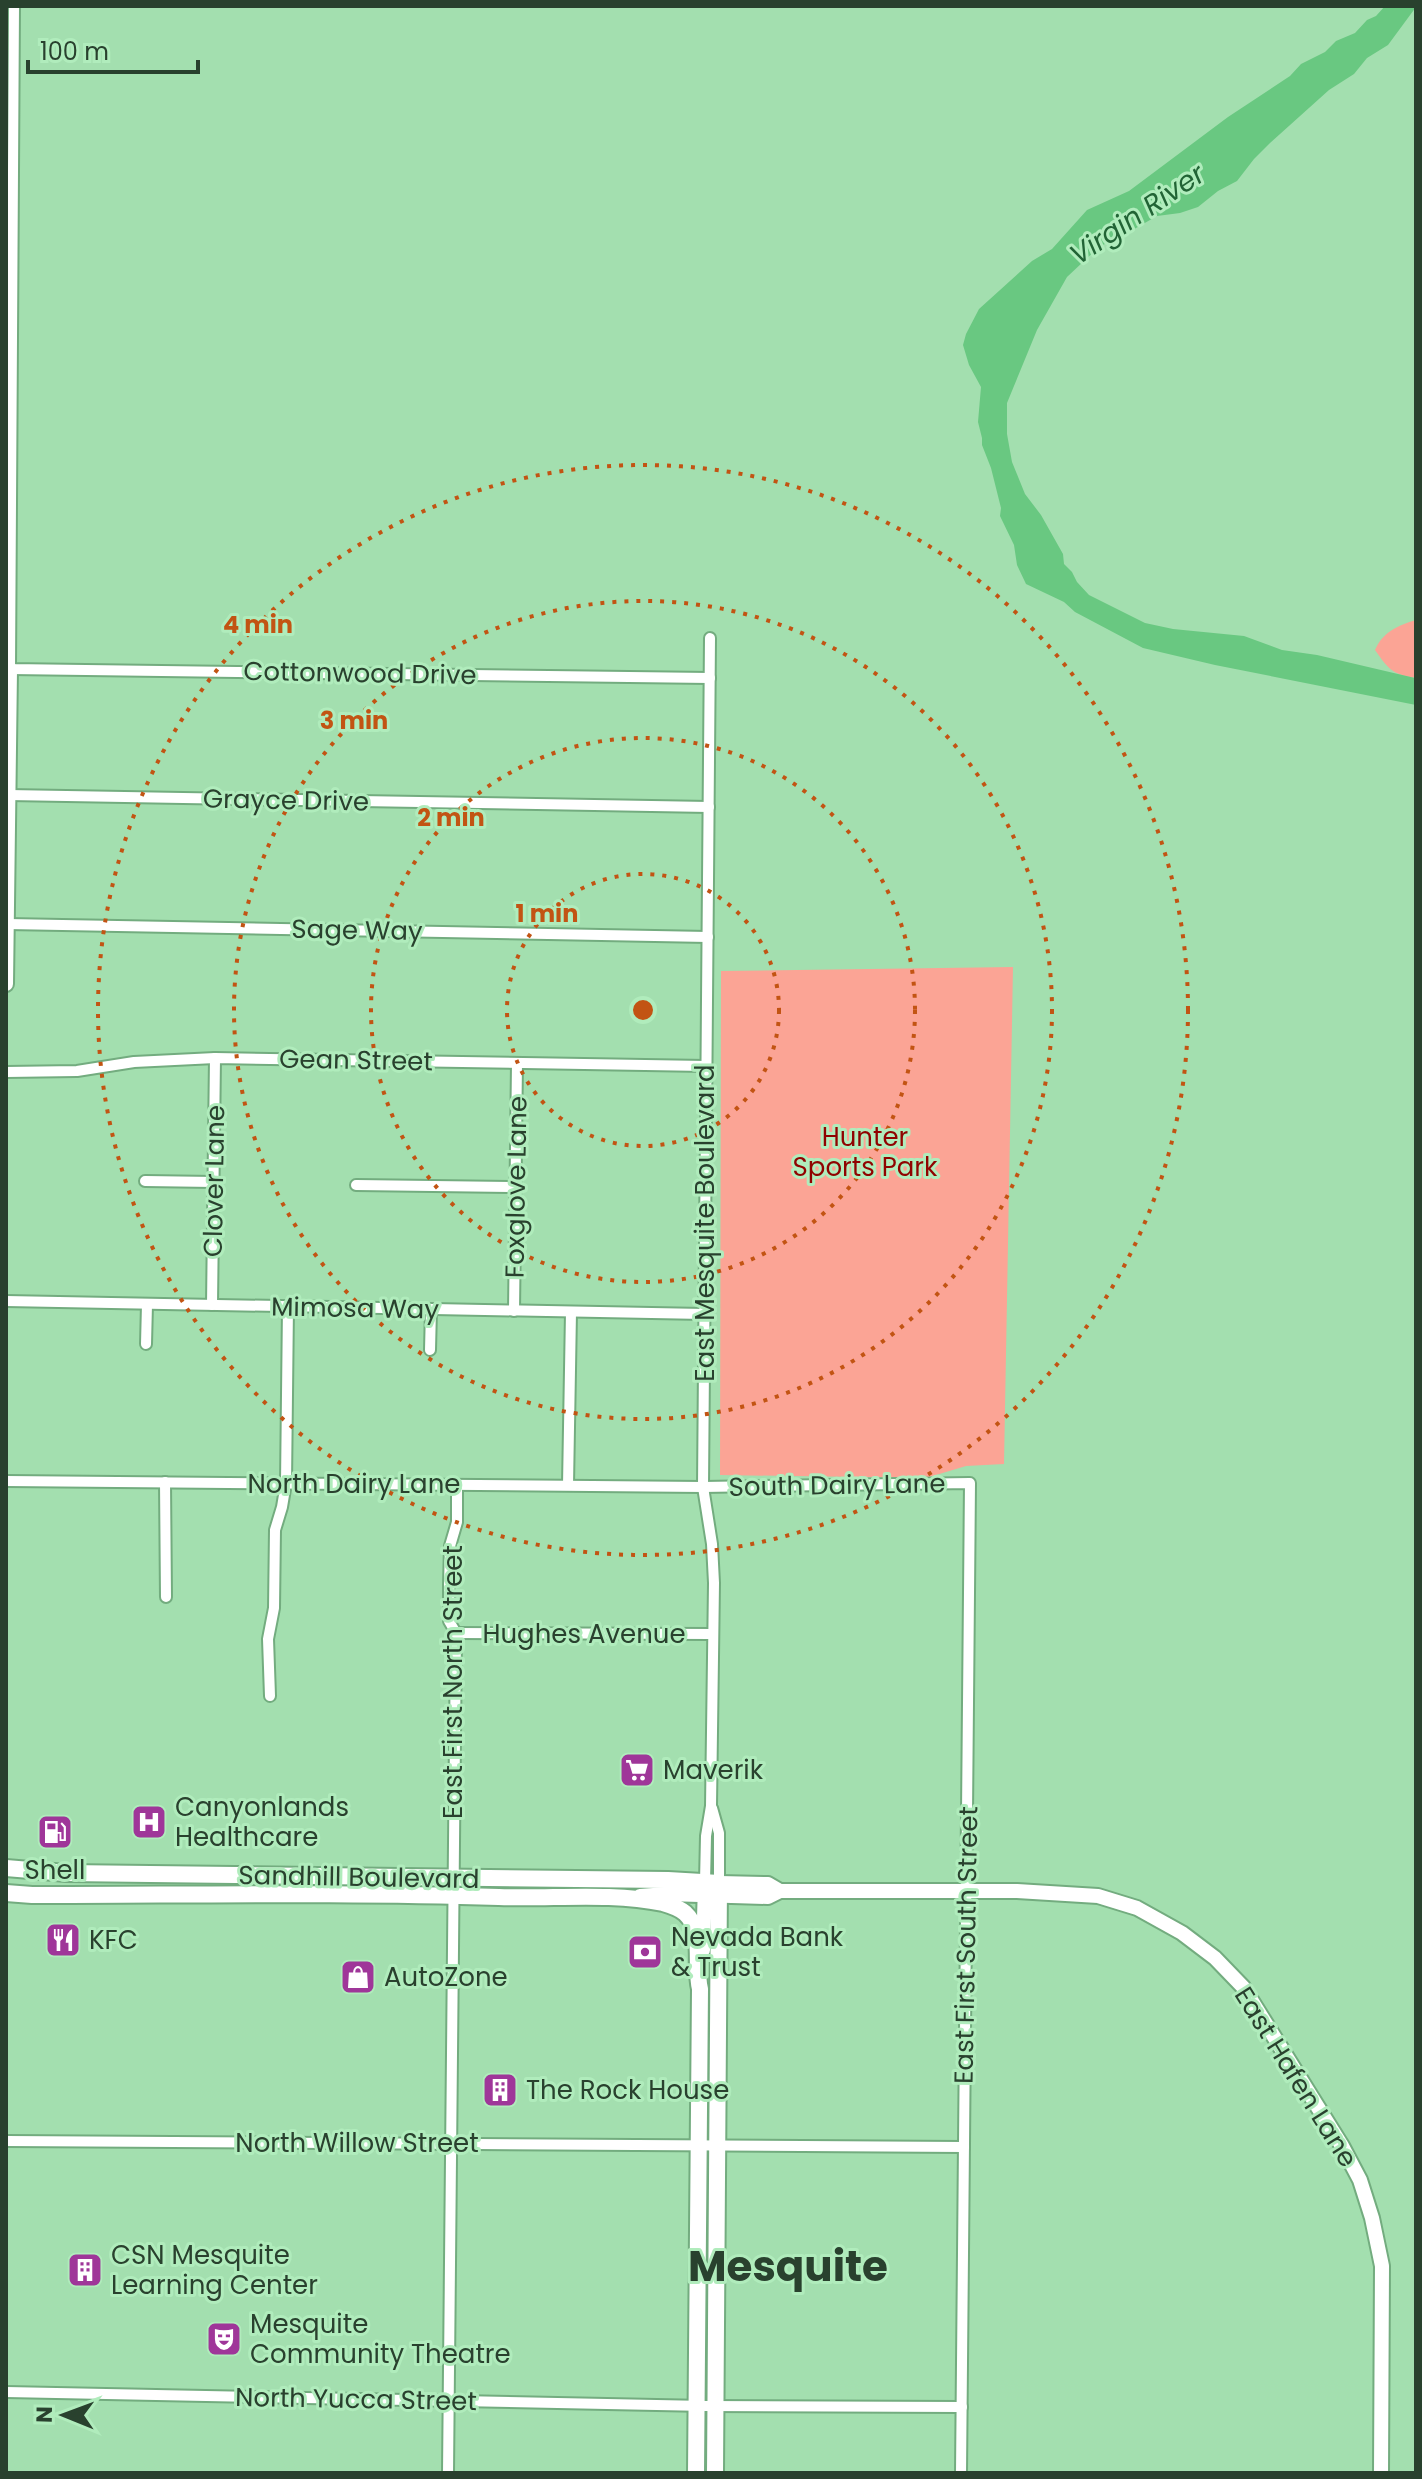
<svg xmlns="http://www.w3.org/2000/svg" width="1422" height="2479" font-family="Poppins,sans-serif">
	<style>
		.green { fill: #fba495 }
		.water { fill: #69c881 }
		.lines { fill: none; stroke-linecap: round; stroke-linejoin: round }
		.street-casing { stroke: #73ac7f; stroke-width: 14 }
		.secondary-casing { stroke: #73ac7f; stroke-width: 18 }
		.primary-casing { stroke: #73ac7f; stroke-width: 20 }
		.street { stroke: #fff; stroke-width: 10 }
		.secondary { stroke: #fff; stroke-width: 14 }
		.primary { stroke: #fff; stroke-width: 16 }
		.ring { fill: none; stroke: #c25413; stroke-width: 4; stroke-dasharray: 4 8 }
		.labels { text-anchor: middle; stroke-width: 6; stroke-linejoin: round; paint-order: stroke }
		.street-label { font-size: 26px; fill: #29412e; stroke: #b0ecbc }
		.park-label { font-size: 26px; fill: #900300; stroke: #b0ecbc }
		.poi-label { font-size: 26px; fill: #29412e; stroke: #b0ecbc; text-anchor: start }
		.water-label { font-size: 28px; font-style: italic; fill: #216435; stroke: #b0ecbc }
		.town-label { font-size: 42px; font-weight: bold; fill: #29412e; stroke: #b0ecbc }
		.centre { fill: #c25413; stroke: #b0ecbc; stroke-width: 4 }
		.ring-label { font-size: 24px; text-anchor: middle; font-weight: bold; fill: #c25413; stroke: #b0ecbc; stroke-width: 6; stroke-linejoin: round; paint-order: stroke }
	</style>
	<rect width="100%" height="100%" fill="#a3dfaf"/>
	<!-- green -->
	<g class="green">
		<path d="M1416,620v58c-24,-4 -27,-8 -41,-28 7,-17 23,-25 41,-30z"/>
		<path d="M1013,967l-9,497 -38,2 -40,12 -206,-3 1,-504z"/>
	</g>
	<!-- water -->
	<path class="water" d="M1385,6l31,1 -28,38 -21,13 -13,16 -25,16 -59,53 -16,16 -17,22 -19,10 -20,16 -18,6 -23,3 -42,24 -15,6 -33,31 -30,53 -30,73v31l5,28 13,32 16,21 22,39 1,10 8,8 5,10 12,13 56,28 28,6 71,7 38,14 35,5 98,23 1,27 -201,-40 -72,-17 -68,-36 -11,-10 -38,-18 -9,-19 -3,-20 -14,-29 1,-8 -10,-40 -9,-23v-7l-4,-16 3,-35 -12,-22 -6,-20 3,-11 13,-25 53,-48 20,-12 35,-39 42,-19 99,-74 62,-41 11,-12 24,-12 11,-11 19,-8 12,-13 9,-4z"/>
	<g class="lines">
		<defs>
			<g id="street">
				<path d="M14,6l-4,663 700,9"/>
				<path d="M8,795l701,12"/>
				<path d="M7,924l701,13"/>
				<path d="M6,1072l71,-1 57,-9 81,-4 491,8"/>
				<path d="M145,1181l69,1"/>
				<path d="M356,1185l160,2"/>
				<path d="M6,1301l698,13"/>
				<path d="M212,1305l3,-247"/>
				<path d="M514,1311l3,-248"/>
				<path d="M146,1344l1,-40"/>
				<path d="M430,1350l1,-41"/>
				<path d="M6,1481l697,6 267,-4 -9,990"/>
				<path d="M165,1482l1,115"/>
				<path d="M568,1485l3,-173"/>
				<path d="M456,1633l257,1"/>
				<path d="M270,1696l-2,-57 6,-31 1,-78 7,-23 4,-24 2,-177"/>
				<path d="M712,1808l7,25v50"/>
				<path d="M705,1882l1,-46 5,-30 3,-223 -2,-39 -9,-57 7,-849"/>
				<path d="M6,2141l958,6"/>
				<path d="M6,2392l700,14 256,1"/>
				<path d="M448,2473l8,-840 -7,-12v-36l1,-39 7,-24v-37"/>
			</g>
			<g id="secondary">
				<path d="M6,984l4,-315"/>
				<path d="M719,1883l49,1 12,7"/>
				<path d="M640,1896l27,-2 101,3 12,-6h237l81,5 39,12 45,25 33,25 28,29 99,159 18,34 12,38 10,48 -1,207"/>
				<path d="M703,1950l2,-64"/>
			</g>
			<g id="primary">
				<path d="M6,1868l60,5 602,7 51,3 -4,590"/>
				<path d="M6,1893l26,2c156,0 312,-3 467,2 54,2 111,-5 164,6 7,2 16,5 22,10 20,18 9,53 15,76l-4,484"/>
			</g>
		</defs>
		<!-- street casing -->
		<use href="#street" class="street-casing"/>
		<!-- secondary casing -->
		<use href="#secondary" class="secondary-casing"/>
		<!-- primary casing -->
		<use href="#primary" class="primary-casing"/>
		<!-- street -->
		<use href="#street" class="street"/>
		<!-- secondary -->
		<use href="#secondary" class="secondary"/>
		<!-- primary -->
		<use href="#primary" class="primary"/>
	</g>
	<!-- distance rings -->
	<g class="ring">
		<circle cx="643" cy="1010" r="136"/>
		<circle cx="643" cy="1010" r="272"/>
		<circle cx="643" cy="1010" r="409"/>
		<circle cx="643" cy="1010" r="545"/>
	</g>
	<!-- icons -->
	<defs>
		<symbol id="supermarket-square" viewBox="-11 -11 22 22"><rect x="-9" y="-9" width="18" height="18" rx="4" fill="#9f3699" stroke="#b0ecbc"/><path d="M-6-5.5h2.5l.6 2H6L4.5 2H-2.5L-4.4-4H-6ZM-1.5 3.2a1.3 1.3 0 1 0 .1 0ZM3 3.2a1.3 1.3 0 1 0 .1 0Z" fill="#fff"/></symbol>
		<symbol id="hospital-square" viewBox="-11 -11 22 22"><rect x="-9" y="-9" width="18" height="18" rx="4" fill="#9f3699" stroke="#b0ecbc"/><path d="M-5-5h3v3.5h4V-5h3V5h-3V1.5h-4V5h-3Z" fill="#fff"/></symbol>
		<symbol id="fuel-square" viewBox="-11 -11 22 22"><rect x="-9" y="-9" width="18" height="18" rx="4" fill="#9f3699" stroke="#b0ecbc"/><path d="M-5.5-6h7V0h2V4h1.3V-2.5L3-4.5l.8-.8L6-3V5H2.5V1h-1V6h-7ZM-4.2-4.7v3.2H.2V-4.7Z" fill="#fff"/></symbol>
		<symbol id="restaurant-square" viewBox="-11 -11 22 22"><rect x="-9" y="-9" width="18" height="18" rx="4" fill="#9f3699" stroke="#b0ecbc"/><path d="M-5-6h1v4h1v-4h1v4h1v-4h1v5L-1.5 .5V6h-2V.5L-5-1ZM5-6V6H3V1.5H1.5Q1.5-4 5-6Z" fill="#fff"/></symbol>
		<symbol id="bank-square" viewBox="-11 -11 22 22"><rect x="-9" y="-9" width="18" height="18" rx="4" fill="#9f3699" stroke="#b0ecbc"/><path d="M-6-4H6V4H-6ZM0-2.3a2.3 2.3 0 1 0 0 4.6a2.3 2.3 0 1 0 0-4.6Z" fill="#fff"/></symbol>
		<symbol id="shop-square" viewBox="-11 -11 22 22"><rect x="-9" y="-9" width="18" height="18" rx="4" fill="#9f3699" stroke="#b0ecbc"/><path d="M-5-2.5h2.3a2.7 3.5 0 0 1 5.4 0H5L5.5 6h-11ZM-1.5-2.5h3a1.5 2.3 0 0 0-3 0Z" fill="#fff"/></symbol>
		<symbol id="building-square" viewBox="-11 -11 22 22"><rect x="-9" y="-9" width="18" height="18" rx="4" fill="#9f3699" stroke="#b0ecbc"/><path d="M-4-6H4V6H1V3H-1V6H-4ZM-2.5-4.3h1.7v1.8h-1.7ZM.8-4.3h1.7v1.8H.8ZM-2.5-1h1.7V.8h-1.7ZM.8-1h1.7V.8H.8Z" fill="#fff"/></symbol>
		<symbol id="theatre-square" viewBox="-11 -11 22 22"><rect x="-9" y="-9" width="18" height="18" rx="4" fill="#9f3699" stroke="#b0ecbc"/><path d="M-5-5.5Q0-4 5-5.5V0Q5 5 0 6Q-5 5-5 0ZM-3.3-2.5H-1v1.5H-3.3ZM1-2.5H3.3v1.5H1ZM-2.8 1Q0 5.5 2.8 1Z" fill="#fff"/></symbol>
	</defs>
	<g fill-rule="evenodd">
		<use href="#supermarket-square" x="617" y="1750" width="40" height="40"/>
		<use href="#hospital-square" x="129" y="1802" width="40" height="40"/>
		<use href="#fuel-square" x="35" y="1812" width="40" height="40"/>
		<use href="#restaurant-square" x="43" y="1920" width="40" height="40"/>
		<use href="#bank-square" x="625" y="1932" width="40" height="40"/>
		<use href="#shop-square" x="338" y="1957" width="40" height="40"/>
		<use href="#building-square" x="480" y="2070" width="40" height="40"/>
		<use href="#building-square" x="65" y="2250" width="40" height="40"/>
		<use href="#theatre-square" x="204" y="2319" width="40" height="40"/>
	</g>
	<g class="labels">
		<!-- street labels -->
		<g class="street-label">
			<text transform="translate(360 673) rotate(1)" y="9">Cottonwood Drive</text>
			<text transform="translate(286 800) rotate(1)" y="9">Grayce Drive</text>
			<text transform="translate(357 930) rotate(1)" y="9">Sage Way</text>
			<text transform="translate(356 1060) rotate(1)" y="9">Gean Street</text>
			<text transform="translate(214 1181) rotate(-89)" y="9">Clover Lane</text>
			<text transform="translate(516 1187) rotate(-89)" y="9">Foxglove Lane</text>
			<text transform="translate(705 1223) rotate(-90)" y="9">East Mesquite Boulevard</text>
			<text transform="translate(355 1308) rotate(1)" y="9">Mimosa Way</text>
			<text x="354" y="1493">North Dairy Lane</text>
			<text transform="translate(837 1485) rotate(-1)" y="9">South Dairy Lane</text>
			<text x="584" y="1643">Hughes Avenue</text>
			<text transform="translate(453 1682) rotate(-90)" y="9">East First North Street</text>
			<text transform="translate(359 1877) rotate(1)" y="9">Sandhill Boulevard</text>
			<text transform="translate(966 1945) rotate(-89)" y="9">East First South Street</text>
			<text transform="translate(1296 2077) rotate(58)" y="9">East Hafen Lane</text>
			<text x="357" y="2152">North Willow Street</text>
			<text transform="translate(356 2399) rotate(1)" y="9">North Yucca Street</text>
		</g>
		<!-- park labels -->
		<g class="park-label">
			<text x="865" y="1146">Hunter<tspan x="865" dy="30">Sports Park</tspan></text>
		</g>
		<!-- poi labels -->
		<g class="poi-label">
			<text x="663" y="1779">Maverik</text>
			<text x="175" y="1816">Canyonlands<tspan x="175" dy="30">Healthcare</tspan></text>
			<text x="55" y="1879" text-anchor="middle">Shell</text>
			<text x="671" y="1946">Nevada Bank<tspan x="671" dy="30">&amp; Trust</tspan></text>
			<text x="89" y="1949">KFC</text>
			<text x="384" y="1986">AutoZone</text>
			<text x="526" y="2099">The Rock House</text>
			<text x="111" y="2264">CSN Mesquite<tspan x="111" dy="30">Learning Center</tspan></text>
			<text x="250" y="2333">Mesquite<tspan x="250" dy="30">Community Theatre</tspan></text>
		</g>
		<!-- water labels -->
		<g class="water-label">
			<text transform="translate(1137 214) rotate(-34)" y="10">Virgin River</text>
		</g>
		<!-- town labels -->
		<g class="town-label">
			<text x="788" y="2281">Mesquite</text>
		</g>
	</g>
	<circle cx="643" cy="1010" r="12" class="centre"/>
	<g class="ring-label">
		<text x="258" y="633">4 min</text>
		<text x="354" y="729">3 min</text>
		<text x="451" y="826">2 min</text>
		<text x="547" y="922">1 min</text>
	</g>
	<!-- border -->
	<rect width="1422" height="2479" fill="none" stroke="#29412e" stroke-width="16"/>
	<!-- north arrow -->
	<g transform="translate(64 2415) rotate(271)" stroke="#b0ecbc" stroke-width="6" paint-order="stroke">
	<path d="M0-6L14 30L0 20L-14 30Z" fill="#29412e"/>
	<text y="-12" font-size="22" font-weight="bold" text-anchor="middle" fill="#29412e">N</text>
	</g>
	<!-- scale -->
	<path d="M28 60v12h170v-12" fill="none" stroke="#29412e" stroke-width="4"/>
	<text x="40" y="60" font-size="24" fill="#29412e" stroke="#b0ecbc" stroke-width="6" paint-order="stroke">100 m</text>
</svg>
